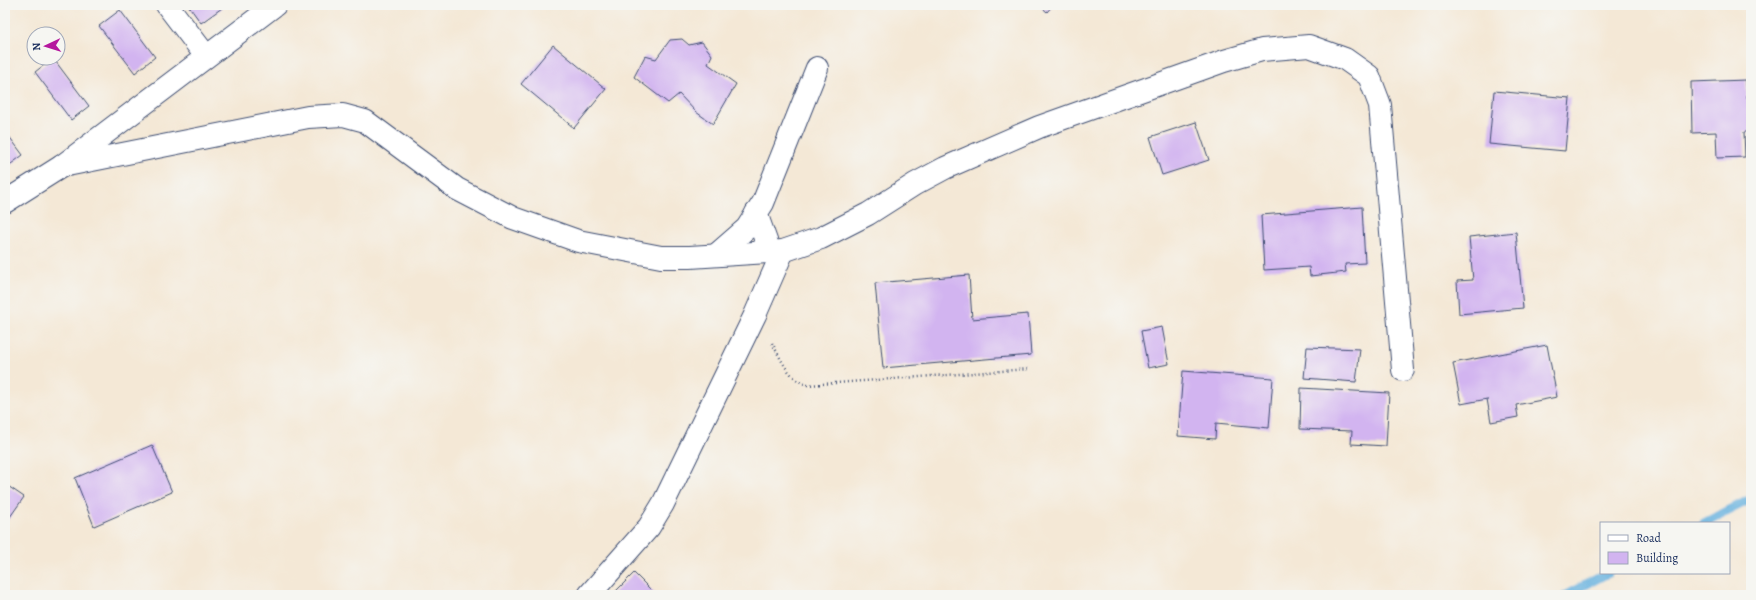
<svg xmlns="http://www.w3.org/2000/svg" width="1756" height="600" font-family="Alegreya,serif">
	<style>
		.lines { fill: none; stroke-linecap: round; stroke-linejoin: round }
		.stream { stroke: #66b1de; stroke-width: 9 }
		.building { fill: #d2b4f0 }
		.minor-casing { stroke: #3c4b70; stroke-width: 24 }
		.path { stroke: #3c4b70; stroke-width: 2.5; stroke-dasharray: 1 3; stroke-linecap: butt }
		.minor { stroke: #fff; stroke-width: 22 }
	</style>
	<rect width="100%" height="100%" fill="#f6f6f2"/>
	<filter id="ink" filterUnits="userSpaceOnUse"><feTurbulence type="fractalNoise" baseFrequency=".025" numOctaves="2"/><feDisplacementMap in="SourceGraphic" scale="8" xChannelSelector="R" yChannelSelector="G"/><feConvolveMatrix kernelMatrix="1 2 1 2 8 2 1 2 1" color-interpolation-filters="sRGB"/></filter>
	<filter id="wash" filterUnits="userSpaceOnUse"><feTurbulence type="fractalNoise" baseFrequency=".012" numOctaves="4" result="noise"/><feDisplacementMap in="SourceGraphic" scale="16" xChannelSelector="R" yChannelSelector="G"/><feGaussianBlur stdDeviation="0.9" result="paint"/><feColorMatrix in="noise" values="0 0 0 0 0 0 0 0 0 0 0 0 0 0 0 0 0 1.4 0 .05"/><feComposite in="paint" operator="in"/></filter>
	<g filter="url(#wash)">
		<rect width="100%" height="100%" fill="#f4e8d6"/>
		<g class="lines">
			<!-- stream -->
			<g class="stream">
				<path d="M1704,523l47,-24"/>
				<path d="M1566,595l42,-22"/>
			</g>
		</g>
		<g id="blocks">
			<!-- building -->
			<g class="building">
				<path d="M188,5h32l2,3 -21,15z"/>
				<path d="M1039,5h14l-6,7z"/>
				<path d="M120,10l35,47 -20,16 -36,-47z"/>
				<path d="M682,39l7,6 13,-3 10,13 -4,9 28,20 -23,40 -17,-12 -17,-18 -11,9 -34,-26 11,-21 11,3 14,-19z"/>
				<path d="M553,45l53,44 -32,39 -53,-44z"/>
				<path d="M53,58l36,48 -18,14 -36,-48z"/>
				<path d="M1746,80l1,18h4v34h-7l1,25 -28,1 -1,-26 -24,1 -1,-51z"/>
				<path d="M1494,91l76,7 -5,53 -76,-7z"/>
				<path d="M1196,122l13,38 -47,15 -12,-38z"/>
				<path d="M5,131l18,24 -16,12 -2,-2z"/>
				<path d="M1362,207l3,56 -20,1 1,8 -36,4 -1,-9 -45,3 -3,-55z"/>
				<path d="M1516,232l7,76 -64,6 -2,-33 16,-1 -4,-43z"/>
				<path d="M969,275l3,44 56,-5 3,41 -148,13 -8,-85z"/>
				<path d="M1162,327l7,37 -21,4 -7,-37z"/>
				<path d="M1547,345l10,52 -41,8 2,12 -27,5 -4,-23 -26,5 -8,-41z"/>
				<path d="M1307,347l53,2 -4,33 -52,-4z"/>
				<path d="M1183,371l90,7 -4,50 -53,-5 -1,16 -37,-3z"/>
				<path d="M1301,388l88,5 -3,53 -35,-2 1,-13 -52,-2z"/>
				<path d="M152,445l20,47 -78,34 -19,-48z"/>
				<path d="M5,484l19,13 -19,27z"/>
				<path d="M634,573l22,22h-44z"/>
			</g>
		</g>
	</g>
	<g filter="url(#ink)">
		<use href="#blocks" fill-opacity="0" stroke="#3c4b70" stroke-width="1"/>
		<g class="lines">
			<defs>
				<g id="minor">
					<path d="M167,5l39,51"/>
					<path d="M62,166l246,-49 35,-2 22,6 92,68 56,29 65,23 83,16h29l93,-6 38,-13 47,-24 47,-30 30,-16 94,-41 185,-66 38,-11 47,-4 36,13 24,17 11,29 23,265"/>
					<path d="M5,202l57,-36 213,-161"/>
					<path d="M756,213l14,39"/>
					<path d="M716,255l31,-27 16,-25 54,-135"/>
					<path d="M589,595l60,-68 14,-23 92,-189 28,-64"/>
				</g>
			</defs>
			<!-- minor casing -->
			<use href="#minor" class="minor-casing"/>
			<!-- path -->
			<path class="path" d="M772,343c9,16 17,37 36,42l221,-16"/>
			<!-- minor -->
			<use href="#minor" class="minor"/>
		</g>
	</g>
	<!-- margin -->
	<rect width="1756" height="600" fill="none" stroke="#f6f6f2" stroke-width="20"/>
	<!-- legend -->
	<rect x="1600" y="522" width="130" height="52" fill="#f6f6f2" stroke="#9ea6b7"/>
	<rect x="1608" y="535" width="20" height="6" fill="#ffffff" stroke="#9ea6b7"/>
	<text x="1636" y="542" font-size="12" fill="#1b2f5e">Road</text>
	<rect x="1608" y="552" width="20" height="12" fill="#d2b4f0" stroke="#9ea6b7"/>
	<text x="1636" y="562" font-size="12" fill="#1b2f5e">Building</text>
	<!-- north arrow -->
	<g transform="translate(46 46) rotate(266)"><circle r="19" fill="#f6f6f2" stroke="#9ea6b7"/>
	<path d="M0-3L7 15L0 10L-7 15Z" fill="#b5179e"/>
	<text y="-6" font-size="11" font-weight="bold" text-anchor="middle" fill="#1b2f5e">N</text>
	</g>
</svg>
